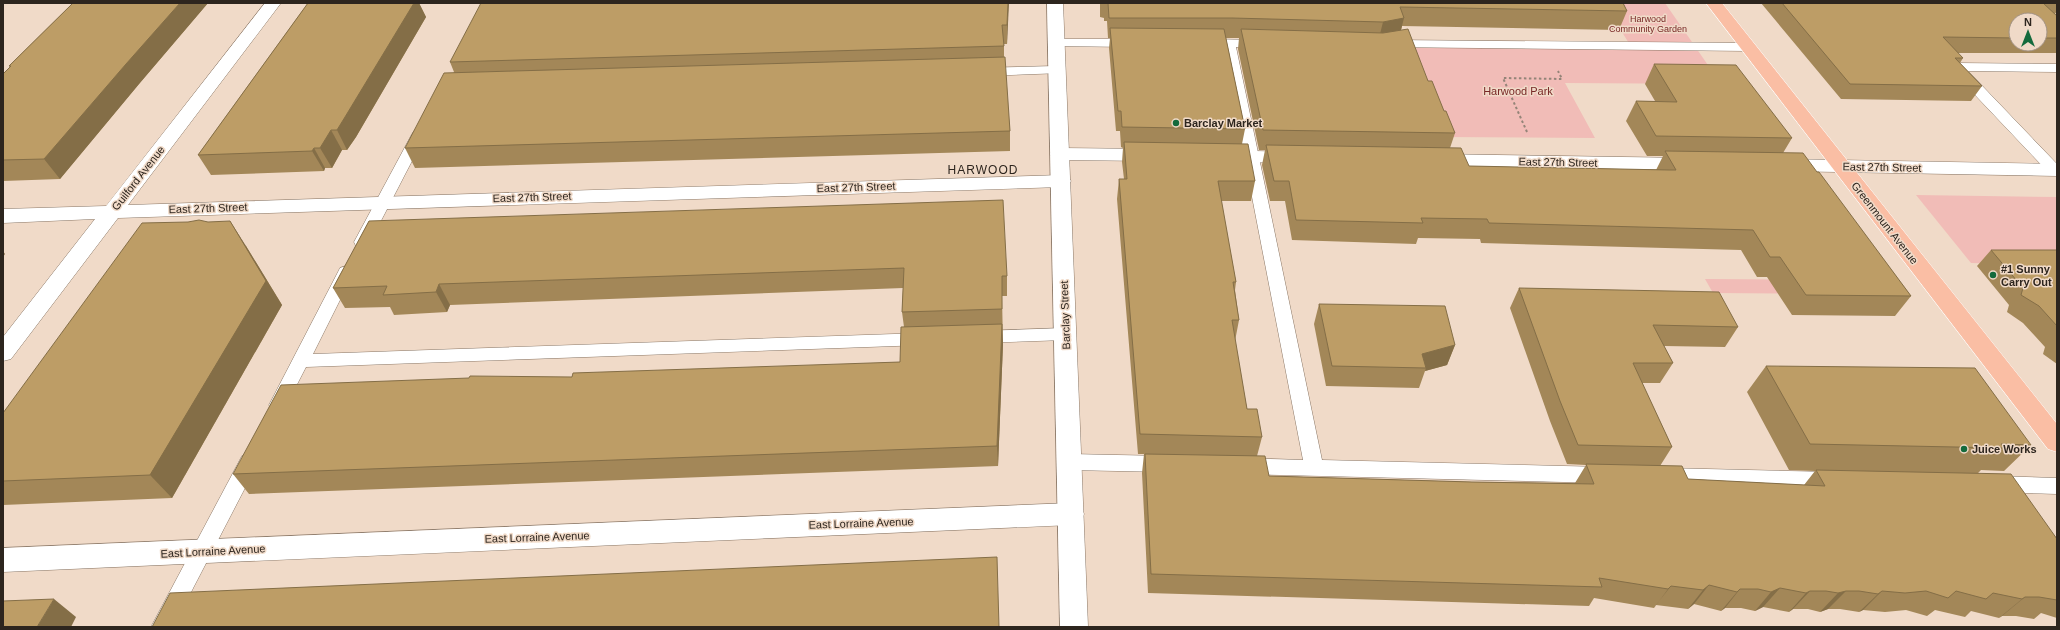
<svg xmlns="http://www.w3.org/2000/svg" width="2060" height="630" font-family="Arial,sans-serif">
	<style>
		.green { fill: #f1bcb7 }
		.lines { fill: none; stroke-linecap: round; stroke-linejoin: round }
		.service-casing { stroke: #8a7766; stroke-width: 1 }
		.minor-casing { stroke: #8a7766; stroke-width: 1 }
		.tertiary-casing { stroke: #8a7766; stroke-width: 1 }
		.primary-casing { stroke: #fff; stroke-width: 1 }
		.path { stroke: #948478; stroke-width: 2; stroke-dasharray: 2.5 2.5; stroke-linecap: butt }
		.service { fill: #fff; fill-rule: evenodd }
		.minor { fill: #fff; fill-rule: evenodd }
		.tertiary { fill: #fff; fill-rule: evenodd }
		.primary { fill: #fabea4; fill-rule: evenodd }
		.wall { fill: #a38758; fill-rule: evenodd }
		.shaded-wall { fill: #846e47 }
		.building { fill: #bd9d66; stroke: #846e47 }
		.poi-dot { fill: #146a3c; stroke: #f0dac8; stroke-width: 1.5 }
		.labels { text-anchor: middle; stroke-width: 3; stroke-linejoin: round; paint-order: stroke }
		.far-park-label { font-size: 9px; fill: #782826; stroke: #f0dac8 }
		.park-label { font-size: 11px; fill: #782826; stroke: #f0dac8 }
		.poi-label { font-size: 11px; font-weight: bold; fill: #2d251e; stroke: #f0dac8; text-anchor: start }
		.street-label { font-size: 11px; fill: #2d251e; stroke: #f0dac8 }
		.neighbourhood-label { font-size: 12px; letter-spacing: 1px; fill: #2d251e; stroke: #f0dac8 }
	</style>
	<rect width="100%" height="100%" fill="#f0dac8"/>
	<!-- green -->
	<g class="green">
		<path d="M1604,3h61l56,81 -156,-1 30,55 -153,-1 -39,-94 227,2z"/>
		<path d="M1916,195l141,2v68l-86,-2z"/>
		<path d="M1705,279l165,1 10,14 -167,-1z"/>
	</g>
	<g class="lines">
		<defs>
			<g id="service">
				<path d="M1056,39h76l7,4 -7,4 -81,-1 -2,-3z"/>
				<path d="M1204,39l58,1 7,4 -7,4 -26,-1 86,413 281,7 7,2 3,6 -3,6 -7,2 -359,-9 -7,-3 -3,-5 3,-5 7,-3 59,2 -80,-413 -24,-1 -2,-3z"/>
				<path d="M1390,40l358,3 7,4 -7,4 -363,-4 -2,-3 2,-3z"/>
				<path d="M1956,63l101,1v8l-89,-1 89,93v10l-8,-1 -91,-96 -2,-3 2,-3 -7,-1 -2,-3 2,-3z"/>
				<path d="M1057,66l5,1 2,3 -2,3 -78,3 -7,-4 7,-4z"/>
				<path d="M419,130l5,1 2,3 -56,108 -2,4 -6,1 -6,-1 -2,-4 58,-108 2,-3z"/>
				<path d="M346,266l6,2 2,4 -41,82 611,-21 6,1 3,5 -3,5 -6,1 -618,22 -22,43 -6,2 -6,-2 -3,-5 69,-133 2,-4z"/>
				<path d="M1065,328l6,2 3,4 -3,4 -6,2 -85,3 -6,-2 -3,-4 3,-4 6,-2z"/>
				<path d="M249,453l7,3 3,5 -86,166h-22l91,-171z"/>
				<path d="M1069,454l96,2 7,3 3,5 -3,5 -7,3 -96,-2 -7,-3 -3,-5 3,-5z"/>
				<path d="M1664,468l167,4 7,2 3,6 -3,6 -7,2 -167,-4 -7,-2 -3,-6 3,-6z"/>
				<path d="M1995,476l62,2v16l-62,-2 -7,-2 -3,-6 3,-6z"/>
			</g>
			<g id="minor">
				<path d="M265,3h16l-153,202 933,-30 7,2 3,4 -3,4 -7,2 -943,31 -107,141 -8,2v-24l92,-118 -92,4v-14l103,-3z"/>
				<path d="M1060,148l92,1 7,2 3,4 -3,4 -7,2 -92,-1 -7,-2 -3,-4 3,-4z"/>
				<path d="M1220,150l74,2 7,2 3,4 -3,4 -7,2 -81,-4 -3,-4 3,-4z"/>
				<path d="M1436,154l252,4 7,2 3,4 -3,4 -7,2 -252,-4 -7,-2 -3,-4 3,-4z"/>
				<path d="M1782,159l275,5v12l-275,-5 -7,-2 -3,-4 3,-4z"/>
				<path d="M1071,503l9,3 4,8 -4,8 -9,3 -1068,47v-24z"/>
			</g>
			<path id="tertiary" d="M1047,3h16l25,624h-28z"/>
			<path id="primary" d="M1706,3h16l335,421v28l-9,-3z"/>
		</defs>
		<!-- service casing -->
		<use href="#service" class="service-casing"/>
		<!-- minor casing -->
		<use href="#minor" class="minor-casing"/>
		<!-- tertiary casing -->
		<use href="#tertiary" class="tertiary-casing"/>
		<!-- primary casing -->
		<use href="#primary" class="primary-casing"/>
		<!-- path -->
		<path class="path" d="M1527,132l-24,-54 59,1 -4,-8"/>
		<!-- service -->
		<use href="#service" class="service"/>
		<!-- minor -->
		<use href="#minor" class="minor"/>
		<!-- tertiary -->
		<use href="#tertiary" class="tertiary"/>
		<!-- primary -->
		<use href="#primary" class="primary"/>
	</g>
	<!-- wall -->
	<g class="wall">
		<path d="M73,3h135l-69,81 -79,95 -57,2v-107l7,-7 -1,-1z"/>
		<path d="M308,3h111l7,14 -70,120 -9,13h-5l-10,18h-7l-1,3 -113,4 -13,-20z"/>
		<path d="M1008,3l-1,41h-3v13l6,74v20l-595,17 -10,-20 49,-76 -4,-10z"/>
		<path d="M1100,3h523l4,8 -8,19 -217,-4 -1,4 54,103 -5,15 19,18 187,4 7,-14h-16l-21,-35 10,-20h19l-10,-17 9,-20 138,74 -9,15 34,19 94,124 -16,20 -103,-1 -25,-38h-10l-16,-27 -260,-7 -1,-4 -62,-1 -2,6 -124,-4 -7,-39h-15l-8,-36 3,-15h-6l-21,-101 1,-11h-13l19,91 -3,15 13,37 -4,20h-30l15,81 -1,8 4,30 -4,21 12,68 15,28 -5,19 12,20 203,6 103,1 11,-18 -19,-1 -17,-43 -40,-113 9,-20 219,39 -13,20 -61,-1 9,17 -13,20h-18l30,64 -12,19 28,13 116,6 11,-14 -26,-1 -42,-78 19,-26 265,79 -27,26 -23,-1 -3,3 79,66v79l-16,-5 -7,6 -18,-3h-14l-3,2 -28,-7 -6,6 -30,-7 -8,6 -21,-6 -21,2 -22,-2 -4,2 -19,-3h-12l-8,3 -12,-3h-15l-4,3 -26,-5 -8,4 -14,-3h-16l-4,3 -27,-7 -6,5 -32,-4 -2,3 -60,-10 -5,8 -441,-13 -6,-120 2,-19h-6l-21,-255 2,-20h5l-2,-17 1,-14 -2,-1 -1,-16h-4l-7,-83 1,-10h-2l-1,-17h-3v-3l-4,-1z"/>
		<path d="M1761,3h296v8l-2,3 2,24v15h-99l5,5 -3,5 22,23 -11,15 -130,-2zM2016,20h24v24h-24z"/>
		<path d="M369,221l638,55v20h-5l1,48 -5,122 -749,28 -16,-20 339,-97 328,-15 4,-35 -2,-15 1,-24 -453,17 -3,7 -53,3 -4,-8 -45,1 -12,-20z"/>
		<path d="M246,246l36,59 -110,193 -169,7v-92z"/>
		<path d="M1991,250h66v114l-14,-10 2,-7 -22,-24 -16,-11 2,-7 -32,-39z"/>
		<path d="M1319,304l136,41 -8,20 -22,6 -6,17 -93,-2 -12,-62z"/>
	</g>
	<!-- shaded-wall -->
	<g class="shaded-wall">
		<path d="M180,3h28l-69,81 -79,95 -16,-20 82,-95z"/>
		<path d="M414,3h5l7,14 -70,120 -9,13 -10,-20z"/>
		<path d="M1008,3h1l-2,41v-19z"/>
		<path d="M1404,18l-5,20 -21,4 5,-20z"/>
		<path d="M331,130l11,20 -10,18 -12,-20z"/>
		<path d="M314,148l11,20 -1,3 -12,-20z"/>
		<path d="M230,221l16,25 36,59 -110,193 -22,-23z"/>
		<path d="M3,251l2,3 -2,3z"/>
		<path d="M439,284l11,21 -3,7 -11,-20z"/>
		<path d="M1002,324l1,20 -5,122 -1,-20z"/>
		<path d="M1455,345l-8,20 -22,6 1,-3 -4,-14z"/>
		<path d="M1709,585l-15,19 -6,5 15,-19z"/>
		<path d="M1671,586l-15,19 -2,3 14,-19z"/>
		<path d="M1780,588l-17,19 -8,4 16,-19z"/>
		<path d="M1740,589l-15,19 -4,3 16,-19z"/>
		<path d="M1810,591l-17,18 -4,3 17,-19z"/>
		<path d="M1846,591l-18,18 -8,3 18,-19z"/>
		<path d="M1882,591l-19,19 -4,2 19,-18z"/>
		<path d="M2025,597l-23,19 -3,2 23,-19z"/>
		<path d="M54,599l22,18 -5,10h-34z"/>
	</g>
	<!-- building -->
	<g class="building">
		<path d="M73,3h107l-54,61 -82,95 -41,1v-86l8,-8h-2z"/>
		<path d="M308,3h106l-69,114 -8,13h-6l-11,18h-6l-2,3 -114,4z"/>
		<path d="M481,3h527l-1,22h-5l2,21 -554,16z"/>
		<path d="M1108,3h515l4,8 -227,-4 4,11 -21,4 -151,-4h-123z"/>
		<path d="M1782,3h270h-9l14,13v22h-17v-18h-24v18l-73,-1 20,21h-8l27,28 -132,-2z"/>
		<path d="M1110,28l114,1 21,100 -123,-2 -1,-16h-3z"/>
		<path d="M1241,29l142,4 25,-4 20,52h4l12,30h2l9,22 -192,-3z"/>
		<path d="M1005,57l5,74 -605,17 39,-75z"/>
		<path d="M1654,64l82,1 56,73 -136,-2 -20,-35 41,1z"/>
		<path d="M1124,142l124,2 7,37h-37l18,101h-3l6,38h-7l15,89h10l5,28 -122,-3 -21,-255h8z"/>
		<path d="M1266,145l195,3 8,18 200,4h7l-11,-19 138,2 14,19h2l92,124 -105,-1 -26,-38h-10l-17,-27 -264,-7 -2,-4 -66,-1 2,5 -127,-3 -7,-39h-15z"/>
		<path d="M1003,200l4,76h-5v33l-100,3 2,-44 -465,16 -3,8 -53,3 4,-9 -54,2 36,-67z"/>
		<path d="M199,220l9,2 22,-1 36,60 -116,194 -147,6v-68l139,-190 46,-1z"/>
		<path d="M1991,250h66v76l-18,-20 -18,-11 2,-7z"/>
		<path d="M1519,288l200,4 19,35 -85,-2 20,38h-40l39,84 -94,-2 -18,-44z"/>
		<path d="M1319,304l126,2 10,39 -33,9 4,14 -94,-2z"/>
		<path d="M1002,324l-5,122 -764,28 48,-89 188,-7 1,-2 102,1 1,-4 327,-11 1,-35z"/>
		<path d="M1766,366l209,2 56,77 -30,-1 3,4 -194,-4z"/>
		<path d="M1145,454l120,2 4,20 203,6 122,2 -8,-20 96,2 6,13 137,7 -9,-16 195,4 46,65v61l-18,-3h-14l-3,2 -29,-6 -7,6 -30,-8 -8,7 -22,-7 -21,2 -23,-2 -4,3 -19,-3h-13l-8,2 -12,-2h-16l-4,2 -26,-5 -9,4 -13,-3h-18l-3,3 -28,-7 -6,5 -32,-4 -3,3 -69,-11 3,9 -451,-13z"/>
		<path d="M997,557l2,70h-847l18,-34z"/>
		<path d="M54,599l-17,28h-34v-26z"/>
	</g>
	<!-- markers -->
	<g class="poi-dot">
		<circle cx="1176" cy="123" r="4"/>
		<circle cx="1993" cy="275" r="4"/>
		<circle cx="1964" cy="449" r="4"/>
	</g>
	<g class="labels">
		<!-- far-park labels -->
		<g class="far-park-label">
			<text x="1648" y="22">Harwood<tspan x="1648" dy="10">Community Garden</tspan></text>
		</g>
		<!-- park labels -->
		<g class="park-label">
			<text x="1518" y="95">Harwood Park</text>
		</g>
		<!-- poi labels -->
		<g class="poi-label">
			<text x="1184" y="127">Barclay Market</text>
			<text x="2001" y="273">#1 Sunny<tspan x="2001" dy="13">Carry Out</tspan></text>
			<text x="1972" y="453">Juice Works</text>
		</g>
		<!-- street labels -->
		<g class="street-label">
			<text transform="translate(1558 162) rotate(1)" y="4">East 27th Street</text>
			<text transform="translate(1882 167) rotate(1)" y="4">East 27th Street</text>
			<text transform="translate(138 178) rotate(-52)" y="4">Guilford Avenue</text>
			<text transform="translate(856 187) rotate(-2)" y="4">East 27th Street</text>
			<text transform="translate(532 197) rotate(-2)" y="4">East 27th Street</text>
			<text transform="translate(208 208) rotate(-2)" y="4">East 27th Street</text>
			<text transform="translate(1885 223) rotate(52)" y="4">Greenmount Avenue</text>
			<text transform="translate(1065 315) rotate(-92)" y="4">Barclay Street</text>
			<text transform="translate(861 523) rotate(-2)" y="4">East Lorraine Avenue</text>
			<text transform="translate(537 537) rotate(-2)" y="4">East Lorraine Avenue</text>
			<text transform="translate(213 551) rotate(-3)" y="4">East Lorraine Avenue</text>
		</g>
		<!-- neighbourhood labels -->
		<g class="neighbourhood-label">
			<text x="983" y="174">HARWOOD</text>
		</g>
	</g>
	<!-- border -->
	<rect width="2060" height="630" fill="none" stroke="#2d251e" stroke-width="8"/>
	<!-- north arrow -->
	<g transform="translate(2028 32)"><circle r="19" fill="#f0dac8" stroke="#a29284"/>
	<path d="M0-3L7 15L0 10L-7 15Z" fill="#146a3c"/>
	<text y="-6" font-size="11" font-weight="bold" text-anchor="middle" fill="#2d251e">N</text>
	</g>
</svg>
